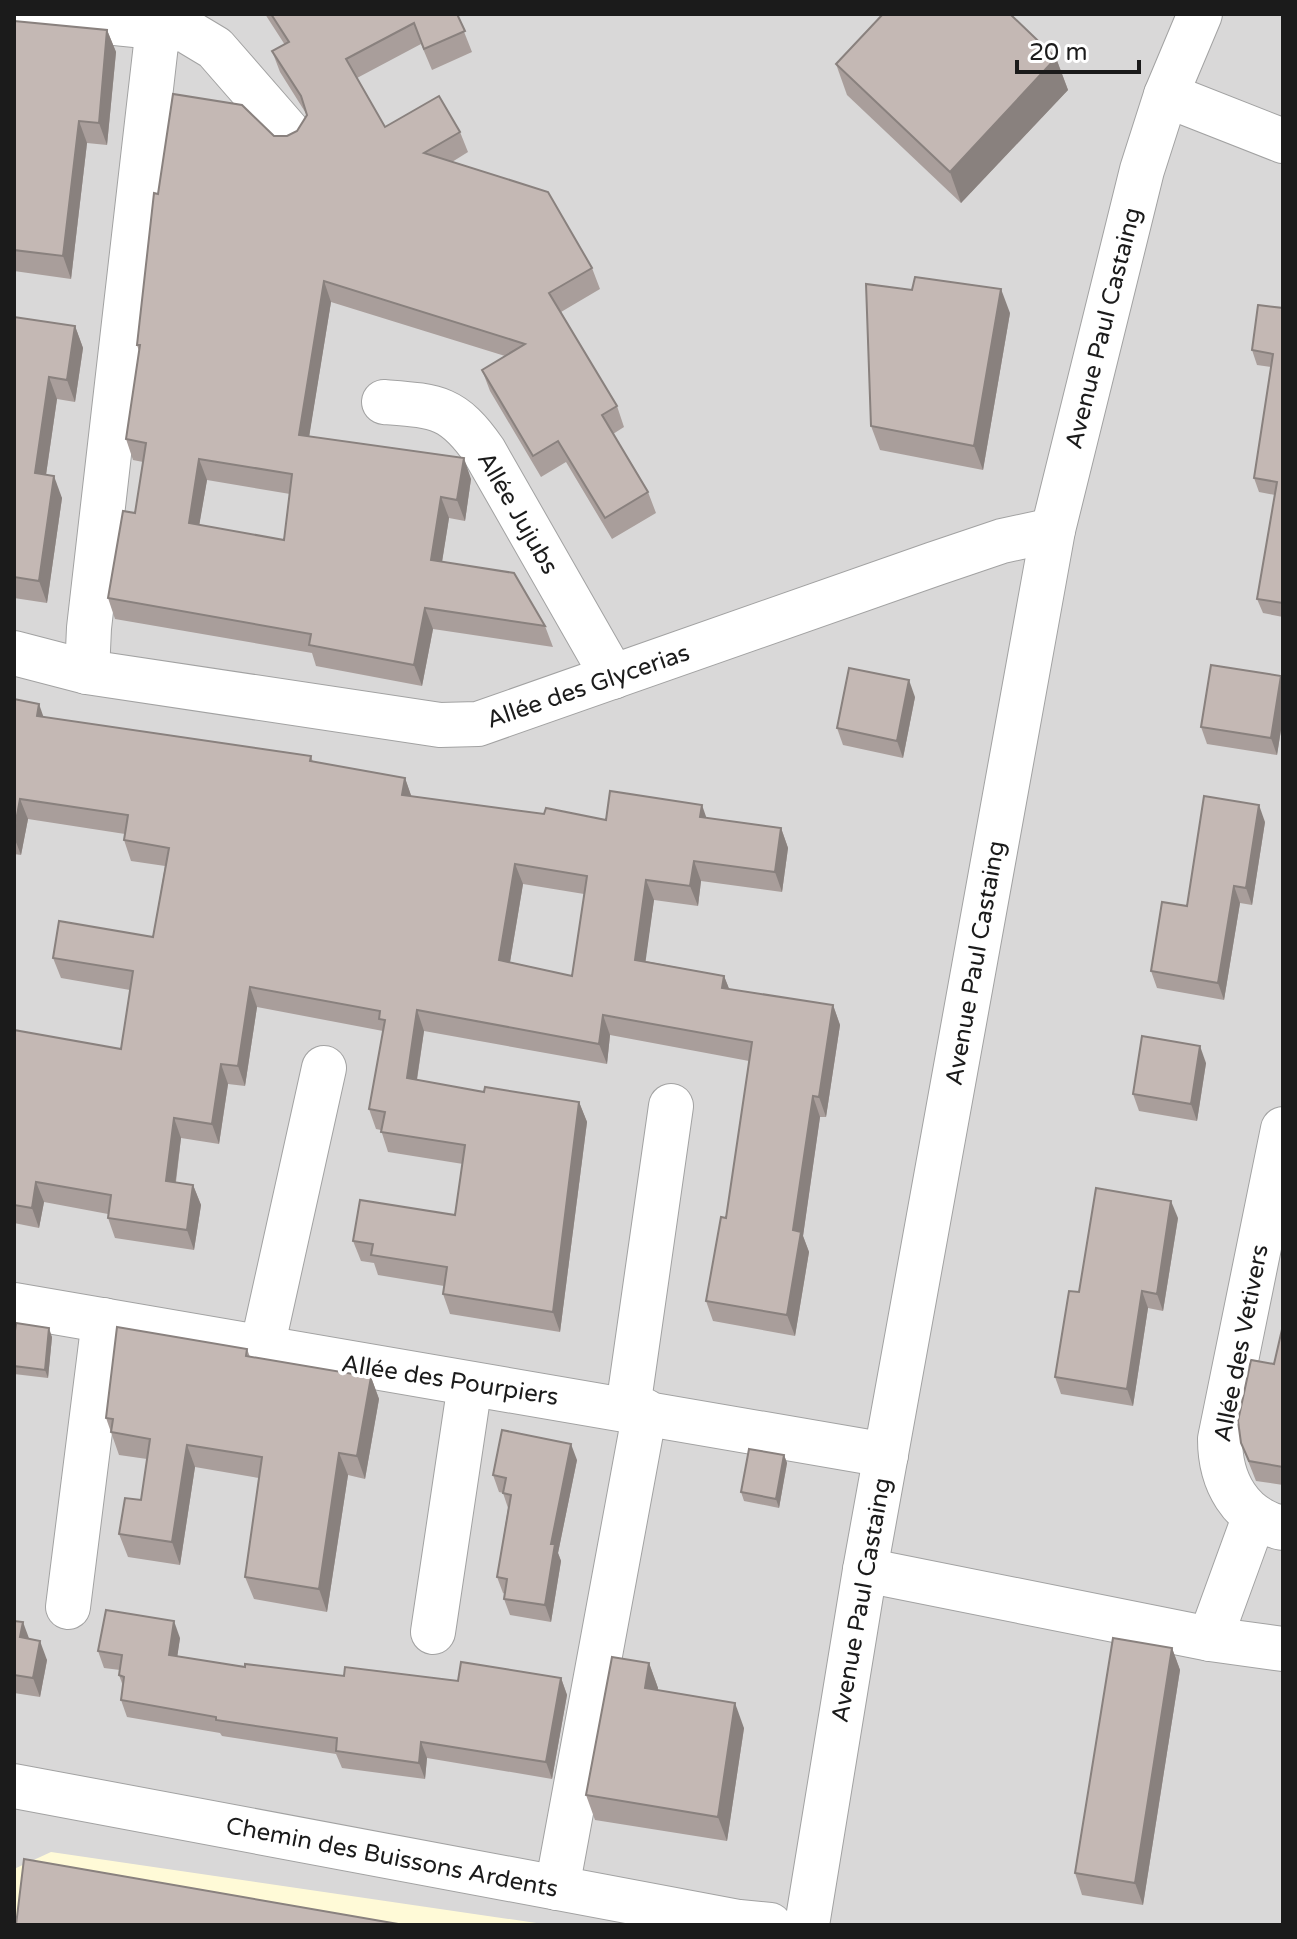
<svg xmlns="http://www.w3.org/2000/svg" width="1297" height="1939" font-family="'Varela Round',sans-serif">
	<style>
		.residential { fill: #d9d8d8 }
		.education { fill: #fffad7 }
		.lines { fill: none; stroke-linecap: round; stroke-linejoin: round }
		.minor-casing { stroke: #a2a2a2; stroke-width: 46 }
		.minor { stroke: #fff; stroke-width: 44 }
		.wall { fill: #a99e9b; fill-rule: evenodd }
		.shaded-wall { fill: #89817e }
		.building { fill: #c4b8b4; stroke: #89817e; stroke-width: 2; fill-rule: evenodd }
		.labels { text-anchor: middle; stroke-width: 8; stroke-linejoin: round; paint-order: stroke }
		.street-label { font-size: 24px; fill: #1b1b1b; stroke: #fff }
	</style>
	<rect width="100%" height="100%" fill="#ede7e0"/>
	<!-- residential -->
	<rect class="residential" x="14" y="14" width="1269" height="1911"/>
	<!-- education -->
	<path class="education" d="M51,1852l499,73h-536v-56z"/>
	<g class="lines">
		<defs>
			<g id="minor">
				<path d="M26,14l159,16 30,18 74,85"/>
				<path d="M1166,95l117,46"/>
				<path d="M384,402c52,4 69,4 100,49l129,226"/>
				<path d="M14,653l73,19 353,53 38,-1 456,-160 68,-23 51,-11"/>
				<path d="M87,672l2,-44 69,-601"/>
				<path d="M1283,1129l-63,310c0,42 20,80 63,89"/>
				<path d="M14,1305l872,150"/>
				<path d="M262,1348l62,-280"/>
				<path d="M628,1408l43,-302"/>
				<path d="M865,1570l345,69 73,10"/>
				<path d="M68,1607l36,-287"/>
				<path d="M433,1632l37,-248"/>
				<path d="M1210,1639l44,-121"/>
				<path d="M14,1786l725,136 31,3"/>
				<path d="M557,1888l88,-477"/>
				<path d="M807,1925l58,-355 188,-1040 89,-360 24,-75 34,-81"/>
			</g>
		</defs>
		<!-- minor casing -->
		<use href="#minor" class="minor-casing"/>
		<!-- minor -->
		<use href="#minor" class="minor"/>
	</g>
	<!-- wall -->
	<g class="wall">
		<path d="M265,14h192l15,38 -40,18 -11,-26 -64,34 28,49 75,5 8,20 -16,10 140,106 8,21 -39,23 56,94 7,21 -11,7 35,58 8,21 -44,26 -46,-77 -25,15 -51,-86 -8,-21 23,-14 -174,-54 -22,134 162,43 -6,42 -16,-3 -7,43 103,65 8,21 -120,-18 -11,57 -106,-20 -4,-13 -197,-34 -7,-21 27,-85 8,-51 -10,-2 -7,-21 13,-88 -2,-6 21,-151 116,-58h13l10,-5 10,-16 -27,-43 -8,-21 13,-6zM207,480l83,14 -6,46 -85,-15z"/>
		<path d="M14,21l93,9 9,22 -9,93 -20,-2 -16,136 -57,-8z"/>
		<path d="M1056,58l12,32 -107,113 -114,-108 -11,-31z"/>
		<path d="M1283,308v309l-20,-4 -6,-14 18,-104 -16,-3 -5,-14 17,-111 -14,-2 -5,-15z"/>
		<path d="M1010,313l-27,157 -103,-20 -9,-24z"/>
		<path d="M14,317l61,9 8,22 -8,54 -18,-3 -11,76 16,23 -15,105 -33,-5z"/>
		<path d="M1281,676l2,6v35l-6,38 -70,-11 -6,-17z"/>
		<path d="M915,697l-12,61 -60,-13 -6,-17z"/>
		<path d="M14,699l30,18 267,39 2,6 92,16 6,18 133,18 62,6 100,-2 75,10 7,20 -6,44 -81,-11 -3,25 -44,-6 -9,61 79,15 5,13 104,16 7,20 -14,92h-6l-17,119 6,16 -14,84 -82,-15 -7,-20 20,-83 23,-157 -139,-26 -3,29 -183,-33 -7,49 67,12 95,10 8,20 -27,210 -110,-18 -7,-20 1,-8 -66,-11 -4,-12 -13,-2 -8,-20 102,-26 8,-51 -75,-12 -7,-22 -5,-1 -7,-20 14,-78 -126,-24 -12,79 -17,-2 -9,60 -38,-6 -5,44 17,3 8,20 -7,45 -79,-12 -7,-20v-4l-64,-12 -5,26 -25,-5v-193l107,19 9,-59 -69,-12 -8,-20 100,-21 12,-71 -34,-5 -7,-21 1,-6 -97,-15 -7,36 -7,-1zM523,884l61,10 -12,82 -62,-14z"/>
		<path d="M1265,822l-13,83 -12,-2 -16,97 -67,-12 -6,-17 36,-65z"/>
		<path d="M1206,1063l-9,58 -58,-10 -6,-17z"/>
		<path d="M1178,1218l-15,93 -15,-3 -15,98 -72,-12 -6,-17 24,-85z"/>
		<path d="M1283,1325v160l-27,-4 -15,-38 33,-79z"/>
		<path d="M52,1337l-4,41 -34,-4v-8z"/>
		<path d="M247,1349l3,8 121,20 8,22 -14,80 -17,-4 -21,137 -73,-13 -9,-22 14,-99 -64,-11 -15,98 -52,-8 -9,-23 22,-34 6,-41 -28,-4 -13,-37z"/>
		<path d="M784,1455l3,8 -8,45 -35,-7 -3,-9z"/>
		<path d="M577,1460l-19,93 3,8 -10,61 -41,-7 -6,-16 1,-5 -2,-1 -6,-16 11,-69 -5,-15 -4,-1 -6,-17z"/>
		<path d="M14,1621l33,39 -7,37 -26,-4z"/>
		<path d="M180,1638l-3,19 68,10 99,9 114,5 103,-3 6,17 -15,84 -125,-21 -2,21 -83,-11 -6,-14 -114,-18 -2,-3 -93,-16 -6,-17 2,-14 -4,-11 1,-5 -16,-2 -6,-17z"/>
		<path d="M1172,1648l8,22 -37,235 -61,-10 -7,-22z"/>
		<path d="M649,1663l9,25 -1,2 87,38 -17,113 -132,-21 -9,-25z"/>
	</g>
	<!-- shaded-wall -->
	<g class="shaded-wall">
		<path d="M107,30l9,22 -9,93 -8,-22z"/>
		<path d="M1056,58l12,32 -107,113 -11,-31z"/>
		<path d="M79,121l8,22 -16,136 -8,-23z"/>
		<path d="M324,281l7,21 -25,154 -7,-21z"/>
		<path d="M1001,289l9,24 -27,157 -9,-24z"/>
		<path d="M75,326l8,22 -8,54 -8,-22z"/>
		<path d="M49,377l8,22 -14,96 -8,-22z"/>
		<path d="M464,458l7,21 -6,42 -8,-21z"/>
		<path d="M199,459l8,21 -11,64 -7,-21z"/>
		<path d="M54,476l8,22 -15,105 -8,-22z"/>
		<path d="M441,497l8,21 -10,63 -8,-21z"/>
		<path d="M425,608l8,21 -11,57 -8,-21z"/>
		<path d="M1281,676l2,6v35l-6,38 -6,-17z"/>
		<path d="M909,680l6,17 -12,61 -6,-17z"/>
		<path d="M39,704l7,20 -9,-8z"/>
		<path d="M405,778l7,20 -10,-3z"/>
		<path d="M20,799l8,20 -7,36 -7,-18z"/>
		<path d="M702,805l7,20 -9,-8z"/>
		<path d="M1259,805l6,17 -13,83 -6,-17z"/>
		<path d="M781,828l7,20 -6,44 -7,-20z"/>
		<path d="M694,861l7,20 -3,25 -8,-20z"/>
		<path d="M515,864l8,20 -16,96 -8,-20z"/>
		<path d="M646,880l8,20 -11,80 -8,-20z"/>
		<path d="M1234,886l6,17 -16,97 -6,-17z"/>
		<path d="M724,976l8,20 -10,-8z"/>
		<path d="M250,987l7,20 -12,79 -7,-20z"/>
		<path d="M833,1005l7,20 -14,92 -7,-20z"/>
		<path d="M417,1010l7,21 -10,67 -7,-20z"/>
		<path d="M603,1015l7,20 -3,29 -8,-20z"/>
		<path d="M1200,1046l6,17 -9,58 -6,-17z"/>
		<path d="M221,1064l7,20 -9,60 -7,-20z"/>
		<path d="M813,1096l7,21 -17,119 6,16 -14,84 -8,-21 6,-85z"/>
		<path d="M579,1102l8,20 -27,210 -7,-20z"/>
		<path d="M174,1118l7,20 -8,63 -7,-20z"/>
		<path d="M36,1182l8,20 -5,26 -7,-20z"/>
		<path d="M193,1185l8,20 -7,45 -7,-20z"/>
		<path d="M1171,1201l7,17 -15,93 -6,-17z"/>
		<path d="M1142,1291l6,17 -15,98 -6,-17z"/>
		<path d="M49,1328l3,9 -4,41 -3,-8z"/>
		<path d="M371,1377l8,22 -14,80 -8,-23z"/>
		<path d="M571,1444l6,16 -19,93 3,8 -10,61 -6,-17 6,-61z"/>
		<path d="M187,1445l8,22 -15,98 -8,-23z"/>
		<path d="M339,1453l9,22 -21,137 -8,-23z"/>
		<path d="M784,1455l3,8 -8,45 -3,-9z"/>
		<path d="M174,1621l6,17 -5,34 -6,-17z"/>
		<path d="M23,1622l7,19 -10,-4z"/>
		<path d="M40,1641l7,19 -7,37 -7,-19z"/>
		<path d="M1172,1648l8,22 -37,235 -8,-22z"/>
		<path d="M649,1663l9,25 -4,25 -9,-25z"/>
		<path d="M561,1678l6,17 -15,84 -6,-17z"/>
		<path d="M735,1703l9,25 -17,113 -9,-24z"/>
		<path d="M421,1742l6,16 -2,21 -6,-16z"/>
	</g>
	<!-- building -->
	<g class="building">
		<path d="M271,14h186l8,17 -41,18 -10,-26 -68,36 39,68 54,-31 21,36 -36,21 124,39 44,76 -43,25 68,113 -15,9 46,77 -43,26 -47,-77 -25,15 -51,-86 43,-26 -201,-63 -25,154 165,23 -7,42 -16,-3 -10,63 83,13 31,53 -120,-18 -11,57 -105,-20 2,-11 -203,-36 15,-87 12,2 11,-70 -20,-4 14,-94h-3l17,-152 4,1 15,-100 69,11 32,31h13l10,-5 10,-16 -6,-19 -29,-45 17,-9zM199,459l93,15 -8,66 -95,-17z"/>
		<path d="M883,14h127l46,44 -106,114 -114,-108z"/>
		<path d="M14,21l93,9 -8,93 -20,-2 -16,135 -49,-6z"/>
		<path d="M915,277l86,12 -27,157 -103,-20 -5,-142 46,6z"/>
		<path d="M1258,305l25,3v295l-26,-4 20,-117 -23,-4 19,-124 -21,-4z"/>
		<path d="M14,317l61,9 -8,54 -18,-3 -14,96 19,3 -15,105 -25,-4z"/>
		<path d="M1211,665l70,11 -10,62 -70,-11z"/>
		<path d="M849,668l60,12 -12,61 -60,-13z"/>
		<path d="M14,699l25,5 -2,12 274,40 -1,5 95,17 -3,17 142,19 2,-6 60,12 4,-29 92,14 -2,12 81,11 -6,44 -81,-11 -4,25 -44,-6 -11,80 89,16 -2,12 111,17 -14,92 -6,-1 -20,134 8,2 -14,83 -81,-14 15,-84 5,1 26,-176 -149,-27 -4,29 -182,-34 -10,68 77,14 1,-5 94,15 -26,210 -110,-18 4,-27 -76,-12 2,-11 -20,-3 7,-41 95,15 10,-70 -84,-13 4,-20 -16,-3 16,-89 -6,-1 1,-8 -130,-24 -12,79 -17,-2 -9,60 -38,-6 -8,63 27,4 -6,45 -79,-12 3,-23 -75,-13 -4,26 -18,-3v-175l107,19 12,-78 -80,-13 6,-37 94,16 16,-89 -45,-8 4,-25 -108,-16 -6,33zM515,864l72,12 -15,100 -73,-16z"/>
		<path d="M1204,796l55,9 -13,83 -12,-2 -16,97 -67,-12 11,-69 25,4z"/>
		<path d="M1142,1036l58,10 -9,58 -58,-10z"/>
		<path d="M1096,1188l75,13 -14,93 -15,-3 -15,98 -72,-12 14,-86 10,1z"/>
		<path d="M16,1323l33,5 -4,42 -31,-4v-27z"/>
		<path d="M1283,1325v142l-34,-6 -8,-18 -3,-22 13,-61 23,4z"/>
		<path d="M117,1327l130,22 -1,7 125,21 -14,79 -18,-3 -20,136 -74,-12 17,-120 -75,-12 -15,97 -53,-8 6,-36 16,2 9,-61 -39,-7 2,-13 -7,-1z"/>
		<path d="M502,1430l69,14 -20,100h4l-10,61 -41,-6 3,-20 -10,-2 14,-82 -8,-2 3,-15 -13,-3z"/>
		<path d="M749,1449l35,6 -8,44 -35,-7z"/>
		<path d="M106,1610l68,11 -5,34 76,12v-3l99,12 1,-9 113,14 3,-19 100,16 -15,84 -125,-20 -2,21 -83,-12 1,-13 -121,-18v-3l-95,-17 3,-23 -5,-2 3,-20 -24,-4z"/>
		<path d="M14,1621l9,1 -3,15 20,4 -7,37 -19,-3z"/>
		<path d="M1113,1638l59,10 -37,235 -60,-10z"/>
		<path d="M612,1657l37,6 -4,25 90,15 -17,114 -132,-22z"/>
		<path d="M24,1859l380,66h-388z"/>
	</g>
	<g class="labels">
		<!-- street labels -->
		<g class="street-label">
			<text transform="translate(1103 328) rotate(-76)" y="8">Avenue Paul Castaing</text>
			<text transform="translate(518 513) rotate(60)" y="8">Allée Jujubs</text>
			<text transform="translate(588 686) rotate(-19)" y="8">Allée des Glycerias</text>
			<text transform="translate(975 963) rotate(-80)" y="8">Avenue Paul Castaing</text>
			<text transform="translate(1241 1343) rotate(-79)" y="8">Allée des Vetivers</text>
			<text transform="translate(450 1380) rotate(9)" y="8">Allée des Pourpiers</text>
			<text transform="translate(861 1600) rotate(-80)" y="8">Avenue Paul Castaing</text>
			<text transform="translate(392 1857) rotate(11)" y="8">Chemin des Buissons Ardents</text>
		</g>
	</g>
	<!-- border -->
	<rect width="1297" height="1939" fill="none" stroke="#1b1b1b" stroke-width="32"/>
	<!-- scale -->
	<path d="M1017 60v12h122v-12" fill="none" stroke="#1b1b1b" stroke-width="4"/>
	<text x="1029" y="60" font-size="24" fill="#1b1b1b" stroke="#ffffff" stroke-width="6" paint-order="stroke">20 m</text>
</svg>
